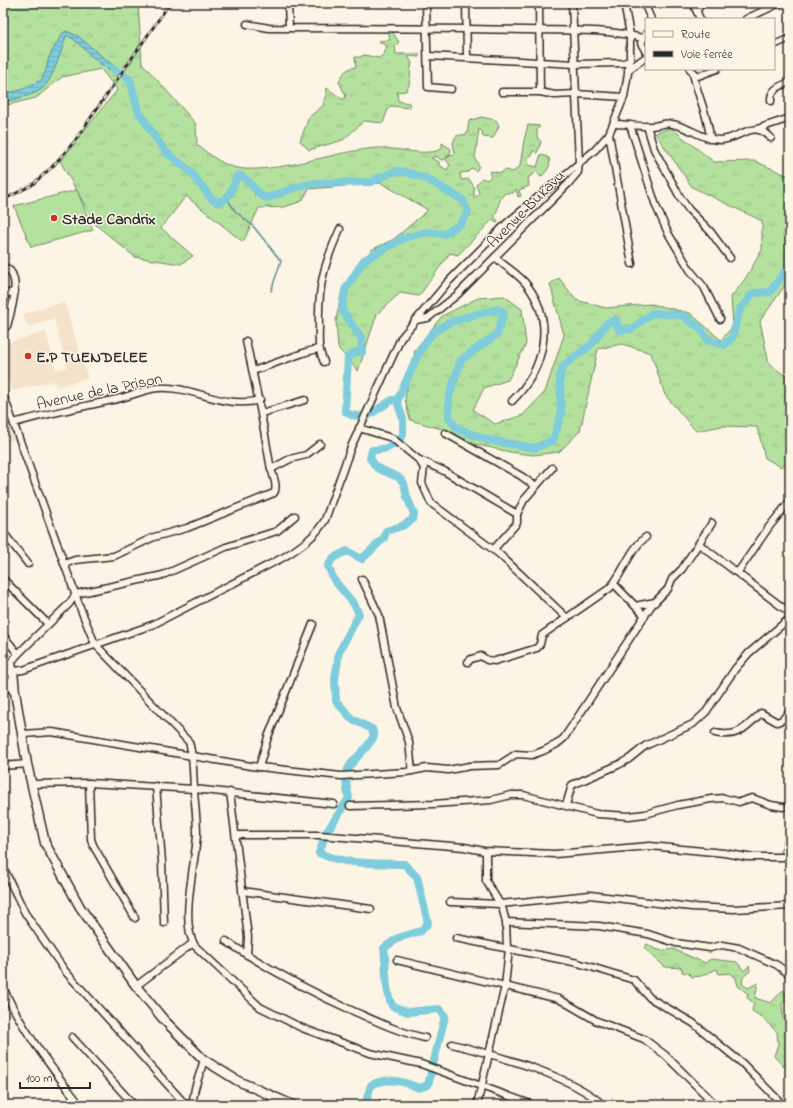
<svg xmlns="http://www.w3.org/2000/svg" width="793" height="1108" font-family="'Indie Flower',sans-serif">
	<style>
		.built { fill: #f4e2cc }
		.grass { fill: url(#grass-tufts); stroke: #708665 }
		.pitch { fill: #b5e19f; stroke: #708665 }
		.water { fill: url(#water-rules); stroke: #5d8c95 }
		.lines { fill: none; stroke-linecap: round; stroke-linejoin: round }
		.stream { stroke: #5d8c95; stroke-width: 1.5 }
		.river { stroke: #7eccdc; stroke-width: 8 }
		.minor-casing { stroke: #2b2b2b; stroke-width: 9 }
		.major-casing { stroke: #2b2b2b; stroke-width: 11 }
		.minor { stroke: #fcf5e5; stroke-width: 6 }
		.major { stroke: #fcf5e5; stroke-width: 8 }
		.rail-casing { stroke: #2b2b2b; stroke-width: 3 }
		.rail { stroke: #fcf5e5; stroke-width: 1.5; stroke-dasharray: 4.5; stroke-linecap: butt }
		.poi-dot { fill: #c8321e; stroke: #fcf5e5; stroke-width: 1.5 }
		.labels { text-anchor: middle; stroke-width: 3; stroke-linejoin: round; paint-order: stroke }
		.street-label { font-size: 16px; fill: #2b2b2b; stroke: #fcf5e5 }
		.poi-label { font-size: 16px; font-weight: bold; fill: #2b2b2b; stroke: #fcf5e5; text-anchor: start }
	</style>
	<defs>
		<pattern id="grass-tufts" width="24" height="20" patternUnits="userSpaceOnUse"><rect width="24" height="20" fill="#b5e19f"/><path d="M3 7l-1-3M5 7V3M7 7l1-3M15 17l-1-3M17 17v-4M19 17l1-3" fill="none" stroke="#9cc189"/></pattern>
		<pattern id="water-rules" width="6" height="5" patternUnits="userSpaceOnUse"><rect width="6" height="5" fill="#7eccdc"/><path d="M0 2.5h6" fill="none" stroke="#6dafbd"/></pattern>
	</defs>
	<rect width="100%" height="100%" fill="#fcf5e5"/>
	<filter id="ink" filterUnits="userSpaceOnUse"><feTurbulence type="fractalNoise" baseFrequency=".025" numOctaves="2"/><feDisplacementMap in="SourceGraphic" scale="8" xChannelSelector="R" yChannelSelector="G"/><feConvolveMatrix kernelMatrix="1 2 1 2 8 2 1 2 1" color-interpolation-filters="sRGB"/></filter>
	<g filter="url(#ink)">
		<!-- built -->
		<g class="built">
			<path d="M64,302l24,76 -31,9 -2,-6 -43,10 -9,-24v-23l43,-12 10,38 11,-3 -13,-48 -27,8 -4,-13z"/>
			<path d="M3,402l12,37 -12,4z"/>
		</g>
		<!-- grass -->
		<g class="grass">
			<path d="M3,3h135l4,60 54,61 1,21c15,11 28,23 48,24 42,2 90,-18 132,-21 16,-1 55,10 65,0v-5l9,6 -1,5 -5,5 -4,1 -5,-4 -5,2 8,4v3l8,5 3,-5 -4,-5 2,-3 7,-4 -2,-10 3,-7 11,-2 2,-13 12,-4 15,3 3,6 -6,12 -10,-1 -1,-6 -3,-2 -4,29 4,8 -3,5 -4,-3 -4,4 -8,1 1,7 8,-1 5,8v12l5,-6 -3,-8 6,-7 5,2 4,-4 -2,-3 2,-2 9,2 6,-3 7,2 7,-6 4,-26 4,-15 12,1 -3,4v7l4,5 -4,11 -4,-3 -1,5 -4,2v8l9,2 4,-13 8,4c2,9 -2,13 -8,19l-5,-5 -8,6 1,8 -10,4 2,6 -3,1 -2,-8 -3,4h-8c-9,10 -5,16 -11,23l4,5 -2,2 -3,-4 -2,2 -33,34 -8,-2 -31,43 -19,-3 -23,21 -19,57 -20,-23 -2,-27 5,-28 30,-43 23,-11 34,-29 -47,-27 -72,6 -7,12 -18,6 -25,1 -16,34 -57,-46 -25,32 32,28 -12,8 -46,-7 -39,-32 -36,-64 57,-71 -16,-21 -39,8 -26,21 -33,8z"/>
			<path d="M384,30h11l-2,3 6,9 -4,4 1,8h23v3l-11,-1 4,7c-3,10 0,20 -6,28l-9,1 1,9 11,2 1,5 -19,-2 -3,3 -5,14 -19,-2 -21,19 -34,10 -9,-9 9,-24 14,-11 4,-18 16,12 3,-4 -7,-14c4,-9 7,-14 17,-15l-1,-10h5l4,-2 15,3 5,-4 3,-7 -8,-6 11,-1 -1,-7z"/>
			<path d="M671,128l43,34 41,-1 31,14 4,-2v105l-30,43 9,43 21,15v82l-9,6 -16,-9 -8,-31 -35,-1 -26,5 -31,-36 -14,-42 -29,-9 -24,5 -18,82 -21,21 -26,3 -23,-3 -36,-8 -25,-13 -39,-11 -5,-21 10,-49 27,-34 36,-18 26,-2 18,13 4,35 -18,36 -24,8 -11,22 22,14 28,-9 22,-23 19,-57 -14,-51 9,-6 17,22 30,8 45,-4 39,9 31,27 12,-14 -2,-29 14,-18 17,-29v-29l-70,-34 -37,-54z"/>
			<path d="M790,822v32h-11l4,-10 4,-20z"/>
			<path d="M647,944l8,5 8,2 10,-2 32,14 6,-4 26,3 7,9 5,-5 1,5 -7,6 -1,7 6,4 10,-5 -3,15 16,5 12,-13 5,7 -6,7 1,14 7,5v46l-8,-4 -8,-9 4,-12 -1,-12 -18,-17 -7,-4 2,-8 -7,-5 1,-4 -10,-8 -2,-8 -6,-5 -11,1 -2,-5 -16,7 -9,1 -4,-4 -6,-1v-4l-17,-1 -21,-19z"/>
		</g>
		<!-- pitch -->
		<path class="pitch" d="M77,190l16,40 -62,17 -17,-41z"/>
		<!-- water -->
		<path class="water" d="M66,31l12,5 45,38c-26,-3 -45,-38 -57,-38 -3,11 -14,46 -24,53 -7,6 -30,11 -39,13v-8l18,-4 20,-10 4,-7 4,-16 13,-23z"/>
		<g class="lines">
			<!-- stream -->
			<path class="stream" d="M227,198l8,13 18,15 28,35 -10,30"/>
			<!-- river -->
			<g class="river">
				<path d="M114,69l16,11 8,30 17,27 12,16 23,18 20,26 7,5c14,0 15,-17 21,-27 12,2 17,20 29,23l30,-11 19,-4 55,-1 19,-9 7,-2 9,1 21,7 36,21 5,12 -8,12 -15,10 -19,-2 -22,6 -40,22 -19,30 -3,20 20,29v13h-6l-8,5 -3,54 6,4 15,2 26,-17 5,1 6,18v16c-10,11 -16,15 -31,15l-2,8 7,10 21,9 6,6 3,14 7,17 -2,6 -10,6 -16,5 -2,7 -22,21 -15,-8 -14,7 -5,8 6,14 20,24 5,10 -20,38 -4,27 1,22 16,18 20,10 2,7c-16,29 -35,22 -25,62l-23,35 -7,20c26,12 56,10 85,11l13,13 11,46 -7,8 -23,7 -14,10c3,20 0,39 8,58l16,6 31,-3 6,7 -17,69 -9,3c-16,-7 -31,-11 -48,-3l-4,13 2,7"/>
				<path d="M397,401c9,-18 23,-57 37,-69 18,-14 43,-17 64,-23l6,3 -7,22 -36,26 -12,37v21l9,11 30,11 47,8 18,-8 8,-25 -1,-40 4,-10 27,-20 16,-22 9,-3 3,10 13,-1 20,-16 30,2 19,14 6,11 17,5 8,-7 8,-29 13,-16 17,-1 20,-27"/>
			</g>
			<defs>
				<g id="minor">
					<path d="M288,3l1,25"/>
					<path d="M426,3l2,84 23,2"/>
					<path d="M466,3l1,54"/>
					<path d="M539,3l1,89"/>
					<path d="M644,3l7,16"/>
					<path d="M693,3l7,16"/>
					<path d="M697,10l5,-7"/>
					<path d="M746,19l34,-16"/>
					<path d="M247,24l22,4c85,0 170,0 255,2 39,1 81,-2 118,8"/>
					<path d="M646,34l-5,9 5,9"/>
					<path d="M774,45l16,-7"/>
					<path d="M428,56l147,8 48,-1 7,-2"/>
					<path d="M690,69l8,7 19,-7"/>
					<path d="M628,70l18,-13"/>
					<path d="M693,73c4,22 16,44 17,66"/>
					<path d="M502,92h38l15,3 21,-1 48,3"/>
					<path d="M771,101c-1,-12 9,-15 19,-19"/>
					<path d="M615,124c12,0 24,3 36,2 8,0 14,-4 21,-2 18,3 30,16 49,16 19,-1 33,-22 50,-2"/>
					<path d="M630,125l26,81 12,27 22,37 14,17 16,32"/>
					<path d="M647,126l7,23 26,48 9,13 21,21 20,27"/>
					<path d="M757,129l33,-11"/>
					<path d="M609,134l23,130"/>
					<path d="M3,143h1"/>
					<path d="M495,257c10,10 24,17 32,28 29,38 17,85 -15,116"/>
					<path d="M3,267c21,5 8,45 4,59l-4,3"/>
					<path d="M3,295l12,-4"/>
					<path d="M415,320l13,-2 29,-23 111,-111 10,-12 1,-9 -7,-160"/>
					<path d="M324,362c-7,-15 -5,-22 -5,-38 -1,-38 5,-60 21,-95"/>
					<path d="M253,371l53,-19 12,-3"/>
					<path d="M3,394l78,216 14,34 94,98c5,17 4,32 5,49 1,14 3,29 3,43 -1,28 -18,89 -2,112l65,61 42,21 68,25 51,11 112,41"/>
					<path d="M262,413l43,-13"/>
					<path d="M14,423c34,-10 69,-16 103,-24 14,-3 28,-10 41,-11 35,-3 64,22 102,12"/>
					<path d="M359,428l33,10 27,22 5,8 -2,15 9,20 68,51 68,64"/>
					<path d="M445,433l76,43 14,10"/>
					<path d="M420,460l24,11 73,43"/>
					<path d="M271,469l19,-10 16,-4 14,-11"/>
					<path d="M3,532l25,32"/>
					<path d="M699,544l91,69"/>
					<path d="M493,550l24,-27v-9l7,-14 28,-32"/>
					<path d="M64,564l11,-4 39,-4 40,-19 33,-9 87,-35c5,-7 -3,-21 -4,-29 -7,-42 -15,-82 -24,-123"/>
					<path d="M738,572l31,-45 21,-26"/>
					<path d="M3,579l45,45"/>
					<path d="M362,579l17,36 18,93 12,34 3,29"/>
					<path d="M614,584l31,32"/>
					<path d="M635,606l20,-4"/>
					<path d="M3,635l15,19"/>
					<path d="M12,661l1,10 10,-1 129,-45 132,-68c16,-10 31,-20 41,-37l26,-73 50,-109 47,-56 60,-60 87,-72 14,-16 15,-37 6,-36v-26l-6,-32"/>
					<path d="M468,662l3,-3 10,-3 6,4 8,1 42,-13 3,-4 2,-9 68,-47c14,-16 19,-38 36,-51"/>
					<path d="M4,671l14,-17 51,-50 7,-10 87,-19 63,-28 51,-16 18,-15"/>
					<path d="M715,733c23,5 30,-5 46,-20l16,9 5,-2 8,-9"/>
					<path d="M23,734l29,-2 199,34 90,10 65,-4 21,-4 21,2 22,-4 29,-1 17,-11 16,1 11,-4 14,-7 7,-6 87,-132 17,-17 4,-10 10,-10 30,-46"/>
					<path d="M3,766l24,-2"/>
					<path d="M259,767l9,-30 45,-113"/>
					<path d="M89,783l2,56 2,6 42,73"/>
					<path d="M31,784l58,-1 105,6 140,15"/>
					<path d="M156,786l6,76 2,61"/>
					<path d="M230,792l18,145 -1,18"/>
					<path d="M566,805l6,-20 46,-20 11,-6 16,-13 48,-22 13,-12 29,-43 14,-16 41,-35"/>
					<path d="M350,806l83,-2 58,-4 20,-5h12l74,19 32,2 16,-2 33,-9 33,-6 13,-1 15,4 13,-4 19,7 12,2"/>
					<path d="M236,835h83l145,12 20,4 71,3 95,-8 74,7 23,4h43"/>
					<path d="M486,852v29l16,26 4,15 1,26"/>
					<path d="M3,867l22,46 40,58 121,134"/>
					<path d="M242,891l129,18"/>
					<path d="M450,902l50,2 90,-9 101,12 43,2 56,-3"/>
					<path d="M506,922l93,4 49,8 28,9 34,5 12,-3 17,3 38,17 13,10"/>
					<path d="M456,938l122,25 56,17 16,18 43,25 49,40 41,42"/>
					<path d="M226,941c40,27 81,49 125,69 25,11 47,22 74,28"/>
					<path d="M397,960l162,39 38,22 47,18 21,16 51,50"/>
					<path d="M136,986l57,-43"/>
					<path d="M3,987c18,42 49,81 77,118"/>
					<path d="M72,1037l62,68"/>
					<path d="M452,1044c43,11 119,31 151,61"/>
					<path d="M380,1104l4,1"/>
					<path d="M192,1105l3,-17 9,-28"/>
					<path d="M477,1105l28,-119 4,-37"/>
				</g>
				<g id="major">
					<path d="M3,671h10l2,21 12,72 18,79 35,64 56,79 28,34 40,40 34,21 55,24"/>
					<path d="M4,671v7l10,13"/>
				</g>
			</defs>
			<!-- minor casing -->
			<use href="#minor" class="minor-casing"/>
			<!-- major casing -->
			<use href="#major" class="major-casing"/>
			<!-- minor -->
			<use href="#minor" class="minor"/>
			<!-- major -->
			<use href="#major" class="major"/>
			<defs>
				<path id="rail" d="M3,200l29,-15 21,-19 21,-24 96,-139"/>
			</defs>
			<!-- rail casing -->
			<use href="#rail" class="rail-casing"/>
			<!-- rail -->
			<use href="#rail" class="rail"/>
		</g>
	</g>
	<!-- markers -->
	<g class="poi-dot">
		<circle cx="54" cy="218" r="4"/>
		<circle cx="28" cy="356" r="4"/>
	</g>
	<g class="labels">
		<!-- street labels -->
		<g class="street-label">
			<text transform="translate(525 208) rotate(-45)" y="6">Avenue Bukavu</text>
			<text transform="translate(99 390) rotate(-12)" y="6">Avenue de la Prison</text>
		</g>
		<!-- poi labels -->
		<g class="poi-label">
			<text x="62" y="224">Stade Candrix</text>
			<text x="36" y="362">E.P TUENDELEE</text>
		</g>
	</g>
	<!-- margin -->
	<rect width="793" height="1108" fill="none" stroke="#fcf5e5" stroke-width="16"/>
	<rect x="8" y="8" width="777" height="1092" fill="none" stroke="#2b2b2b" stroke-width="1.5" filter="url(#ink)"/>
	<!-- legend -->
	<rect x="645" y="18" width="130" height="52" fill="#fcf5e5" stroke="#a8a49b"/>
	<rect x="653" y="31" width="20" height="6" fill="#fcf5e5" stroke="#a8a49b"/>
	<text x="681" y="38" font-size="12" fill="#2b2b2b">Route</text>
	<rect x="653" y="51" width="20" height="6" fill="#2b2b2b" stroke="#a8a49b"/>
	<text x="681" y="58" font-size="12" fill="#2b2b2b">Voie ferrée</text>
	<!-- scale -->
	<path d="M20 1082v6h70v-6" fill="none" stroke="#2b2b2b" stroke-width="2"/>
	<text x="26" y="1082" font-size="12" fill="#2b2b2b" stroke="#fcf5e5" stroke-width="3" paint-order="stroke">100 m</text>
</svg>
